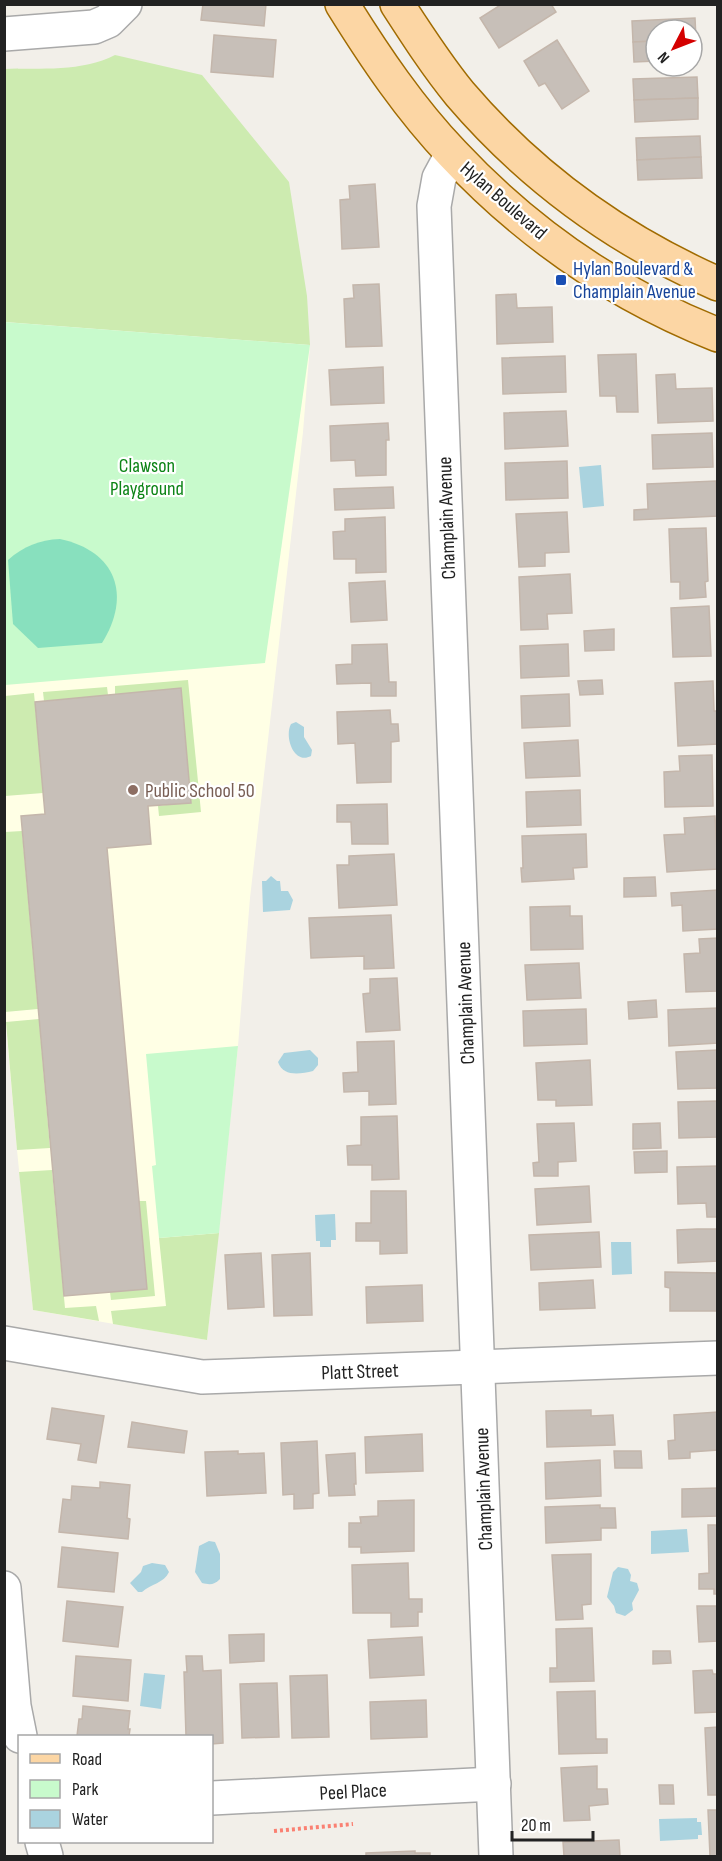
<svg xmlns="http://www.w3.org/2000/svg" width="722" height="1861" font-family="'Sofia Sans Condensed',sans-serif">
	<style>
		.education { fill: #ffffe5 }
		.grass { fill: #cdebb0 }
		.park { fill: #c8facc }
		.pitch { fill: #88e0be }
		.water { fill: #aad3df }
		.building { fill: #c7bfb8; stroke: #c4b6ab; stroke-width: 1.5 }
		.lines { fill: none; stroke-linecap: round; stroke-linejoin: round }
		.street-casing { stroke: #a9a9a9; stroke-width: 36 }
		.primary-casing { stroke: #a06b00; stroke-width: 36 }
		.path { stroke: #fa8072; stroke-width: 4; stroke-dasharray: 3 3; stroke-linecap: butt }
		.street { stroke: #fff; stroke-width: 33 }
		.primary { stroke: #fcd6a4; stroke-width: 33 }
		.transit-dot { fill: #1a4fb4; stroke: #fff; stroke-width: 2 }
		.education-dot { fill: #8d6e63; stroke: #fff; stroke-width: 2 }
		.labels { text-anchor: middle; stroke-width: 4.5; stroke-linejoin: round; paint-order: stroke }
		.street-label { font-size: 20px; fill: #222; stroke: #fff }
		.transit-label { font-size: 20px; fill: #164399; stroke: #fff; text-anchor: start }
		.park-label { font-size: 20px; fill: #0c8416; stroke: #fff }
		.education-label { font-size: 20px; fill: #785e54; stroke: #fff; text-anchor: start }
	</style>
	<rect width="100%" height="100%" fill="#f2efe9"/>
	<!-- education -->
	<path class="education" d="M4,322l306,23 -7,87 -53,466 -12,148 -31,294 -174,-30 -16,-160 -13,-147z"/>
	<!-- grass -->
	<g class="grass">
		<path d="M115,55l87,20 87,107 18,114 3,49 -305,-23 -1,-253c37,-1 78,3 111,-14z"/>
		<path d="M188,680l13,132 -42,4 -1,-10 33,-4 -10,-113 -66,6v-9z"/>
		<path d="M107,687l1,8 -64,6 -1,-9z"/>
		<path d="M34,693l9,100 -38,3v-100z"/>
		<path d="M22,831l16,178 -33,3v-180z"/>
		<path d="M39,1019l11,129 -33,2 -11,-128z"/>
		<path d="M52,1170l13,138 31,-2 3,15 -66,-11 -14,-138z"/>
		<path d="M139,1201h7l9,95 -44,4 -1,-8z"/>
		<path d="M219,1233l-12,107 -94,-16 -2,-13 55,-5 -7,-68z"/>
	</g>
	<!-- park -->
	<g class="park">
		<path d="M4,322l306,23 -45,318 -260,22z"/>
		<path d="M238,1046l-19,187 -60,5 -7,-72 4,-1 -10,-111z"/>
	</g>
	<!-- pitch -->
	<path class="pitch" d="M60,539c56,12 72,56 42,104l-64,5 -25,-24 -5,-64c16,-14 31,-20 52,-21z"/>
	<!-- water -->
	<g class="water">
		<path d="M601,465l3,41 -21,2 -4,-41z"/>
		<path d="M296,722l8,5v10l8,13 -1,6c-17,9 -27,-19 -20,-32z"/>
		<path d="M271,876l6,5h3l1,10h7l5,9 -3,10 -27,2 -1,-31h4z"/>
		<path d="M310,1050l8,8v7l-5,6c-13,3 -30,6 -35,-9l6,-9z"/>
		<path d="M335,1214l1,26h-5v7h-11v-6h-4l-1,-26z"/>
		<path d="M611,1242h20l1,32 -20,1z"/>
		<path d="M687,1529l2,23 -38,2v-23z"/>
		<path d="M209,1541l6,1 5,12v25c-6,6 -10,6 -18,4l-7,-11 4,-26z"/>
		<path d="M152,1563l13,2 4,7c-5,11 -18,12 -27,20h-4l-8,-9 11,-11 2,-6z"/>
		<path d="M618,1567l10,2 3,6 -1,6 7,2 2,7 -7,13 1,7 -8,6 -9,-3 -2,-7 -7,-9 6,-25z"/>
		<path d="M144,1673l21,2 -4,34 -21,-3z"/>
		<path d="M697,1818v4h4l1,13h-4v4l-38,2 -1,-22z"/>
	</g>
	<!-- building -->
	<g class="building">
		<path d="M203,4h63l-2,22 -63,-6z"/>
		<path d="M502,4h49l5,8 -57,36 -19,-30z"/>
		<path d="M695,18l1,21h-4v-9h-36v11l-23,1 -1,-21z"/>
		<path d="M214,35l62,5 -3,37 -62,-5z"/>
		<path d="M692,39h4l1,20h-5z"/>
		<path d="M557,40l32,51 -27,18 -17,-26 -6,3 -15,-25z"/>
		<path d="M656,41v20l-22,1 -1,-20z"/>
		<path d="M697,77l1,21 -64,2 -1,-21z"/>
		<path d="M698,98v21l-63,3 -1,-22z"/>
		<path d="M700,136l1,21 -64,3 -1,-22z"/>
		<path d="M701,157l1,21 -64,2 -1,-20z"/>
		<path d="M375,184l4,63 -37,2 -2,-49 10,-1 -1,-13z"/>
		<path d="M379,284l3,62 -36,1 -2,-48 10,-1 -1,-13z"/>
		<path d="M516,294l1,14 35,-1 1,35 -56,2 -1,-49z"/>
		<path d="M636,354l2,58h-21l-1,-16h-16l-2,-41z"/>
		<path d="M565,356l1,36 -63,2 -1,-36z"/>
		<path d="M383,367l1,36 -53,2 -2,-35z"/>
		<path d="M675,374l1,15 36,-1 1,33 -55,2 -2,-48z"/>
		<path d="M566,411l2,35 -63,3 -1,-36z"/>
		<path d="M388,423l1,17h-3v35l-30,1 -1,-16 -24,1 -1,-35z"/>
		<path d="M712,433l1,34 -60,2 -1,-34z"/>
		<path d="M567,461l1,37 -62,2 -1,-37z"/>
		<path d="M716,481l2,35 -84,4v-10l14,-1 -1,-25z"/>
		<path d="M393,487l1,21 -59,2 -1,-21z"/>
		<path d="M567,512l2,40 -24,1v13l-26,1 -3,-53z"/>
		<path d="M385,517l1,55 -30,1v-14h-22l-1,-27 12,-1v-12z"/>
		<path d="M706,528l2,53 -3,1 1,15 -26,2v-17h-9l-2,-53z"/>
		<path d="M570,574l2,39 -25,1 1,15 -27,1 -2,-53z"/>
		<path d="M385,581l2,39 -36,2 -2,-39z"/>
		<path d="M709,606l2,50 -38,1 -2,-49z"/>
		<path d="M614,629v21l-29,1 -1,-20z"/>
		<path d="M387,644l2,38h7v14h-25v-13l-34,1 -1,-19 16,-1v-19z"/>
		<path d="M568,644l1,32 -48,2 -1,-32z"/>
		<path d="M602,680l1,14 -23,1 -2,-14z"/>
		<path d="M713,681l1,30h4v33l-40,2 -3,-63z"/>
		<path d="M181,688l10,115 -43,3 3,38 -44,4 40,441 -83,7 -43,-480 24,-2 -10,-112z"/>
		<path d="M569,694l1,32 -48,2 -1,-32z"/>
		<path d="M390,710l1,14h7l1,17 -8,1v40l-34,1 -2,-40 -17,1 -1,-32z"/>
		<path d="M578,740l2,36 -54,2 -2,-35z"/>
		<path d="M712,755l1,51 -48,1 -1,-35 16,-1 -1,-15z"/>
		<path d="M580,790l1,35 -54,2 -1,-35z"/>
		<path d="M387,804l1,40h-36l-1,-22h-14v-17z"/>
		<path d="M715,816l3,53 -51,3 -3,-37 21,-1 -1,-16z"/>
		<path d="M586,834l1,33 -14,1 1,11 -52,3 -1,-14h2l-1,-32z"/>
		<path d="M394,854l3,51 -58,3 -2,-43h12v-9z"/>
		<path d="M655,877l1,19 -32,1v-19z"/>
		<path d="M718,890v39l-35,2 -1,-26 -10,1 -1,-13z"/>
		<path d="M570,906v10h12l1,33 -52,1 -1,-43z"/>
		<path d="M391,915l3,53 -30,1v-13l-53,2 -2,-40z"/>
		<path d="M718,938v53l-32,1 -2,-38 16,-1 -1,-14z"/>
		<path d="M579,963l2,35 -54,2 -2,-35z"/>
		<path d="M397,978l3,52 -34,2 -3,-38 7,-1v-14z"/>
		<path d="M656,1000l1,17 -28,2 -1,-17z"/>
		<path d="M718,1008v35l-49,3 -1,-36z"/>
		<path d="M586,1009l1,35 -63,2 -1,-35z"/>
		<path d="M394,1041l2,63 -27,1v-14l-25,1 -1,-19 15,-1 -1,-30z"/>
		<path d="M718,1050v38l-40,1 -2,-37z"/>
		<path d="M590,1060l2,45 -36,1v-6h-18l-2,-37z"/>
		<path d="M718,1101v36l-39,1 -1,-36z"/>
		<path d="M397,1116l2,63 -27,1v-15h-24l-1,-19 14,-1v-28z"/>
		<path d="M574,1123l2,38 -18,1v14h-24l-1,-13 6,-1 -2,-38z"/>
		<path d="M660,1123l1,25 -28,1v-25z"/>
		<path d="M667,1151v21l-32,1 -1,-21z"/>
		<path d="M718,1166v51h-11l-1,-14 -28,1 -1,-37z"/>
		<path d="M589,1186l2,36 -54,3 -2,-36z"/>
		<path d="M371,1191h35l1,62 -27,1v-13h-24v-18h15z"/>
		<path d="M697,1229h21v32l-40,2 -1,-33z"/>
		<path d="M599,1232l2,35 -70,3 -2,-35z"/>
		<path d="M261,1253l3,54 -36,2 -3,-54z"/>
		<path d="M310,1253l2,62 -38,1 -2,-61z"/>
		<path d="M665,1272l53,1v38h-48v-23l-5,-1z"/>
		<path d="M593,1280l2,28 -55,2 -1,-27z"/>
		<path d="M422,1285l1,36 -56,2 -1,-36z"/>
		<path d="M52,1408l52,8 -8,47 -18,-3 3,-16 -34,-5z"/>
		<path d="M591,1410v6l22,-1 2,30 -68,2 -1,-36z"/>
		<path d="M718,1412v38l-28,2v6l-21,1 -1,-18 7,-1 -1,-25z"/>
		<path d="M132,1422l55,9 -3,22 -56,-6z"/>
		<path d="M422,1434l1,37 -57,2 -1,-36z"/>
		<path d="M317,1441l2,52 -6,1v14l-19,1v-15l-11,1 -2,-52z"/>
		<path d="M238,1451v3l26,-1 2,40 -59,3 -2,-44z"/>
		<path d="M614,1451h27l1,17h-27z"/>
		<path d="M355,1453l1,31h-2l1,11 -26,1 -3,-41z"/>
		<path d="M600,1460l1,36 -55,3 -1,-36z"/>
		<path d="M100,1482l30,3 -3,33 3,1 -2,20 -69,-7 4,-33 8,1 1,-14 28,2z"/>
		<path d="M718,1488v28l-36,1v-28z"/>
		<path d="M414,1500v51l-53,2v-6h-12v-24h12l-1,-6 18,-1v-15z"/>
		<path d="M600,1505v3h15l1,20h-15v12l-55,3 -1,-36z"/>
		<path d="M708,1525h10v69h-4v-5h-15v-15l10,-1z"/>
		<path d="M62,1547l56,6 -4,39 -56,-5z"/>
		<path d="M591,1554v50l-9,1 1,14 -27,1 -4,-65z"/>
		<path d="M408,1563l1,36h13v13h-4v14l-27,1v-14h-38l-1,-48z"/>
		<path d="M67,1601l56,6 -5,40 -55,-6z"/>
		<path d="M697,1606h21v35l-19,1z"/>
		<path d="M592,1628l2,53 -44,1v-14h7l-1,-39z"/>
		<path d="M264,1634v27l-34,2 -1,-28z"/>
		<path d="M422,1637l2,38 -54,3 -2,-38z"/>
		<path d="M653,1651h17l1,12 -18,1z"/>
		<path d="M76,1656l55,4 -3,41 -55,-5z"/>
		<path d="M186,1656h16l1,15 18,-1 2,73 -11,1v-8h-26l-2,-64h3z"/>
		<path d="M712,1670l1,4h5v38l-23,1 -2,-42z"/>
		<path d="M327,1675l2,62 -37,1 -2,-62z"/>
		<path d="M277,1683l2,54 -37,1 -2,-54z"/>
		<path d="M595,1691l1,48h11v14l-48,1 -2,-62z"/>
		<path d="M426,1700l1,37 -56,2 -1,-37z"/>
		<path d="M83,1706l47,5 -2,18h2l-1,7h-52l2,-17h3z"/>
		<path d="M718,1727v68h-10l-3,-67z"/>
		<path d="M597,1766v23h10l1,15 -19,2 1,14 -26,1 -3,-53z"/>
		<path d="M659,1785h14l1,19h-14z"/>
		<path d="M708,1810h10v46h-8z"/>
		<path d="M619,1840l1,16h-56l-1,-14z"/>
		<path d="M415,1851v2h15v3h-64v-3z"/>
	</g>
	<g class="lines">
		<defs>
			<g id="street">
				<path d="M4,34l90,-7 14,-6 17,-17"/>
				<path d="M452,154l-13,24 -5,28 62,1650"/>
				<path d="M4,1343l198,34 516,-19"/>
				<path d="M4,1588l10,118 6,30"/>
				<path d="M212,1798l282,-14"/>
				<path d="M42,1842l4,14"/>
			</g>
			<g id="primary">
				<path d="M342,4c33,53 68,105 111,150 74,79 164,141 265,181"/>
				<path d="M397,4c20,31 40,62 63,90 71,83 158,146 258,190"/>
			</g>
		</defs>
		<!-- street casing -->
		<use href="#street" class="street-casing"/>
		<!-- primary casing -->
		<use href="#primary" class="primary-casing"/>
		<!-- path -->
		<path class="path" d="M274,1831l79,-7"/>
		<!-- street -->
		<use href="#street" class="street"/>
		<!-- primary -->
		<use href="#primary" class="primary"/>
	</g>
	<!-- markers -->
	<rect class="transit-dot" x="555" y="274" width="12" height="12" rx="3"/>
	<circle class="education-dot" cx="133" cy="790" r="6"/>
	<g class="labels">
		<!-- street labels -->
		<g class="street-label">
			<text transform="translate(504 200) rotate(41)" y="7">Hylan Boulevard</text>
			<text transform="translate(446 518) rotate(-92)" y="7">Champlain Avenue</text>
			<text transform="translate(465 1003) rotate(-92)" y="7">Champlain Avenue</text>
			<text transform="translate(360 1371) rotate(-2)" y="7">Platt Street</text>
			<text transform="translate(483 1489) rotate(-92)" y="7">Champlain Avenue</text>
			<text transform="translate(353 1791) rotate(-3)" y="7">Peel Place</text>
		</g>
		<!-- transit labels -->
		<g class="transit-label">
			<text x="573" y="275">Hylan Boulevard &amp;<tspan x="573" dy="23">Champlain Avenue</tspan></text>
		</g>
		<!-- park labels -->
		<g class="park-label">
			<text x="147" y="472">Clawson<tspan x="147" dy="23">Playground</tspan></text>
		</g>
		<!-- education labels -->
		<g class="education-label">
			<text x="145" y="797">Public School 50</text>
		</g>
	</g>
	<!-- border -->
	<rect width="722" height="1861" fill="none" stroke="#222222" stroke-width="12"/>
	<!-- legend -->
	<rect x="18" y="1735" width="195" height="108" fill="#ffffff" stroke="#a7a7a7" stroke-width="1.5"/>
	<rect x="30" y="1754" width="30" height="9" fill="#fcd6a4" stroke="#a7a7a7" stroke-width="1.5"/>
	<text x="72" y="1765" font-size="18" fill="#222222">Road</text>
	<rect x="30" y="1780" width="30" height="18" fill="#c8facc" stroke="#a7a7a7" stroke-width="1.5"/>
	<text x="72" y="1795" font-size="18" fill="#222222">Park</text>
	<rect x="30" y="1810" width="30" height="18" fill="#aad3df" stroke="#a7a7a7" stroke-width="1.5"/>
	<text x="72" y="1825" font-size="18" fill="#222222">Water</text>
	<!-- north arrow -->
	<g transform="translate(674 48) rotate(228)"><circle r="28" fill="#ffffff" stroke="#a7a7a7" stroke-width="1.5"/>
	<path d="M0-4.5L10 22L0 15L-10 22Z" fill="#d40000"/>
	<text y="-9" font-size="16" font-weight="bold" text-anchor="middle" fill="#222222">N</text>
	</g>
	<!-- scale -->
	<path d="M512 1831v9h81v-9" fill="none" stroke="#222222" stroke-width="3"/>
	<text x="521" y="1831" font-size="18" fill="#222222" stroke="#ffffff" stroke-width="4.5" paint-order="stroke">20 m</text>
</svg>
